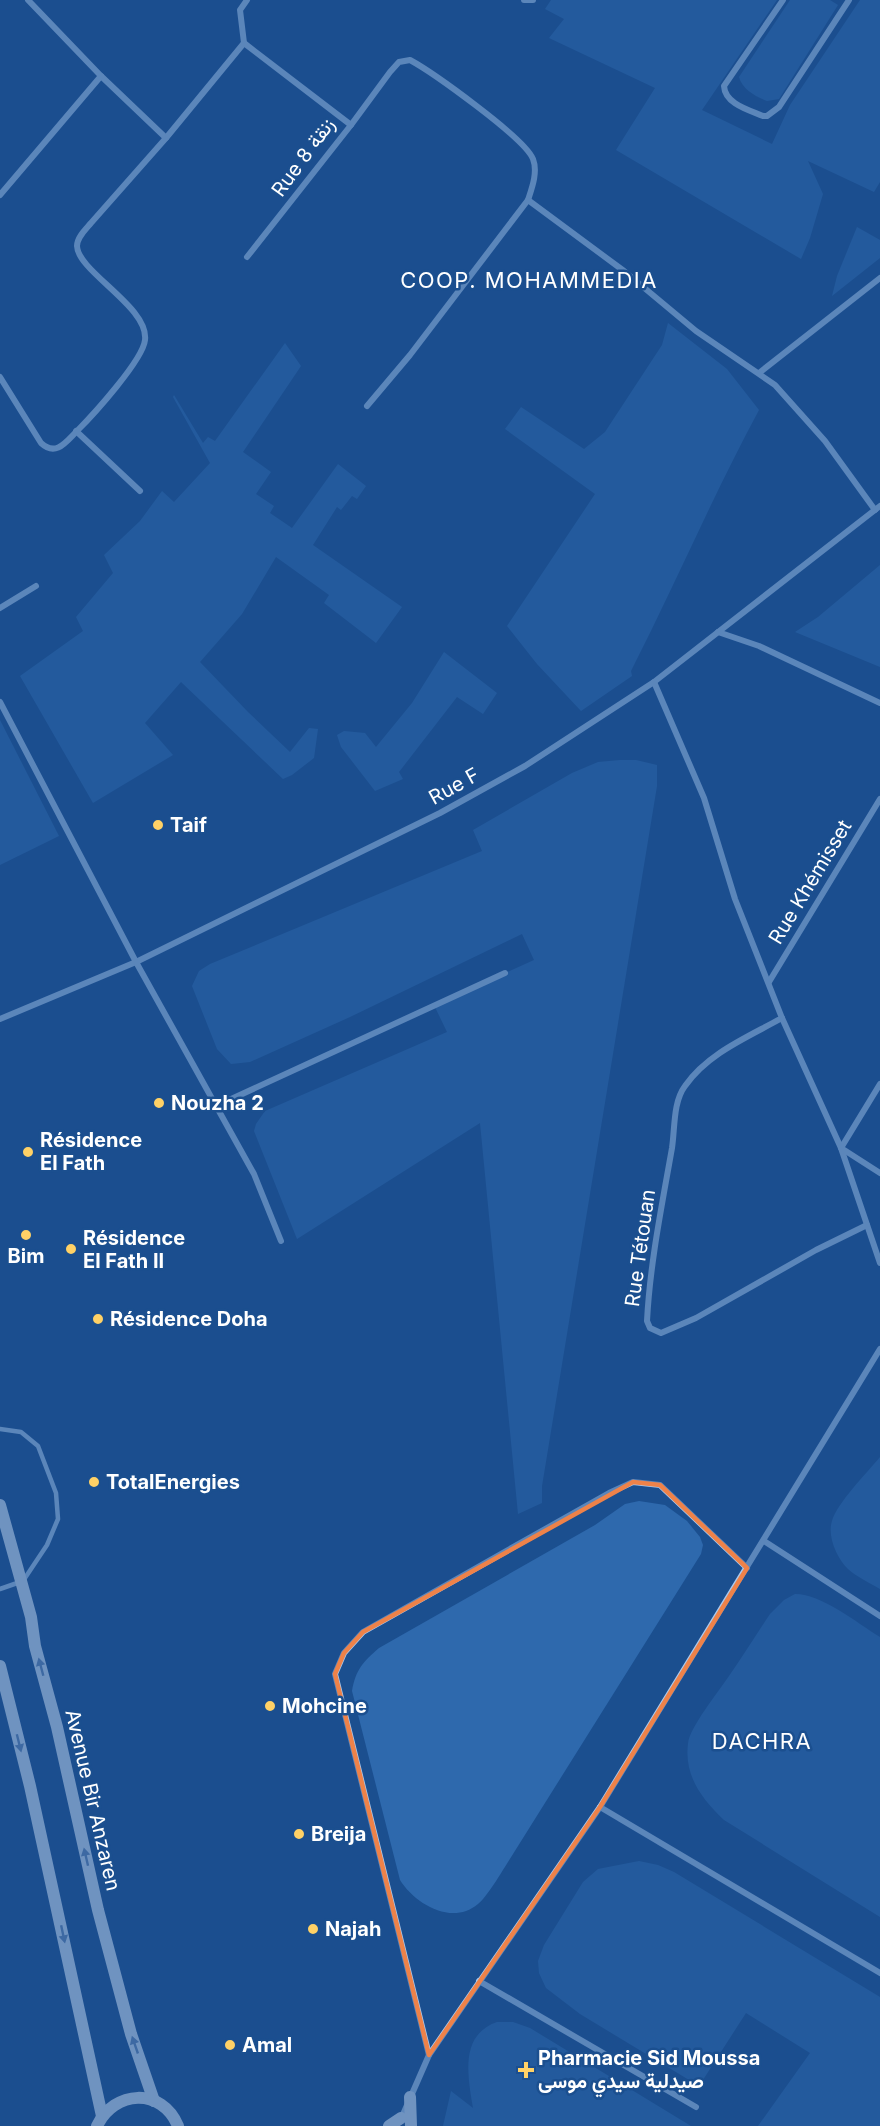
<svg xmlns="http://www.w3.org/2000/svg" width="880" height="2126" font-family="Inter,Vazirmatn,sans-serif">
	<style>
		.green { fill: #2e69ad }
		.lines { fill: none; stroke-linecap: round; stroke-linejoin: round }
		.service { stroke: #a9c9ee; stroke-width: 4.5 }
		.minor { stroke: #a9c9ee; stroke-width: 6 }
		.secondary { stroke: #d6e6fa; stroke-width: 12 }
		.oneway { fill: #668bba }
		.marked { fill: none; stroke: #ee8249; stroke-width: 4.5; stroke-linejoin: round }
		.poi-dot { fill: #ffd166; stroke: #1b4f8f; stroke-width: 2 }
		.labels { text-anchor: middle; stroke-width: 5; stroke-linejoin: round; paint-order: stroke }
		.street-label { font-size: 20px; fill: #fff; stroke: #1b4f8f }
		.poi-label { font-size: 20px; font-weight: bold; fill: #fff; stroke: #1b4f8f; text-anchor: start }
		.quarter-label { font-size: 22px; letter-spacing: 1.5px; fill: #fff; stroke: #1b4f8f }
	</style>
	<rect width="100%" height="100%" fill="#1b4f8f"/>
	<!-- green -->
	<g class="green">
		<path d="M551,0h226l-75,110 70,34 18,-39 70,-105h20v182l-6,10 -66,-31 15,33 -13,44 -9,21 -185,-109 39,-62 -106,-50 15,-19 -19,-10z"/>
		<path d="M790,0h40l8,5 -59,94 -12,2c-11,-4 -25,-12 -28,-24z"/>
		<path d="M857,227l23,13v18l-48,38 5,-20z"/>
		<path d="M668,323l59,46 32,41c-46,85 -84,175 -128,261l1,5 -51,35 -44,-47 -30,-38 88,-132 -90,-65 16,-22 63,42 21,-17 57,-87z"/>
		<path d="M285,343l16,23 -58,86 28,20 -15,22 18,12 -4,7 22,15 46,-64 28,22 -9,13 -5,-3 -11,14 -4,-3 -24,38 89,62 -26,36 -52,-40 5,-8 -53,-38 -34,57 -42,48 48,50 42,40 19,-24 9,1 -4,29 -22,17 -9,4 -102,-97 -36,41 28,32 -80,48 -73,-127 63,-45 -7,-14 37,-44 -9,-18 36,-34 22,-30 12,11 36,-39 -37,-66 1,-2 29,48 5,-6 7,4z"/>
		<path d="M880,565v102l-85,-35 23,-15z"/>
		<path d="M444,652l53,41 -14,21 -26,-17 -58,75 4,7 -28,12 -34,-44 -4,-12 7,-4 21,2 11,14 36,-44z"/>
		<path d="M0,720l59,116 -59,29z"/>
		<path d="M620,760h16l21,5v21l-115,700v17l-24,11 -38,-391 -183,116 -43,-108 2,-7 9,-13 182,-79 -13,-27 100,-45 -12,-26 -172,83 -100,45 -19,2 -14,-15 -25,-63 7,-15 11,-7 272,-113 -9,-21 99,-57 26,-11z"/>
		<path d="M880,1457v132c-10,-6 -23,-12 -32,-20 -11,-10 -21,-33 -16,-48 5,-18 35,-48 48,-64z"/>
		<path d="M639,1501l26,4 22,16 13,16 3,8 -2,9 -193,308c-7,11 -21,35 -30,42 -26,22 -63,0 -78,-24l-48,-189c4,-22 11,-29 27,-43l216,-123 30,-21z"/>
		<path d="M795,1594c27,0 62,29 85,43v280l-156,-97c-22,-21 -40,-44 -36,-76 1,-16 31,-53 41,-68 14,-20 27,-41 41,-62l14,-14z"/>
		<path d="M639,1861l19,4 16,7 206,125v129h-122l52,-73 -64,-40 -47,73 -119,-72 -34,-26 -7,-15 -1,-12 6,-16 39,-63 15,-13z"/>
		<path d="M497,2022h16l17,6 161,98h-248l8,-35 22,17c-5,-31 -14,-73 24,-86z"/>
	</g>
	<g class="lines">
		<!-- service -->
		<path class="service" d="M0,1429l21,3 17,14 18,47 2,26 -11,26 -24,36 -23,8"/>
		<!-- minor -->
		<g class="minor">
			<path d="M28,0l73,76 65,62"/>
			<path d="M524,0h9"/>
			<path d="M783,0l-59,86c1,18 25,24 39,30h4l12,-9 70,-107"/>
			<path d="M244,43l107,82 -104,132"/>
			<path d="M351,125l39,-53 9,-10 11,-2c22,12 115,78 123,99 5,13 -1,29 -5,41l-118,155 -43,51"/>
			<path d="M0,195l101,-119"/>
			<path d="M528,200l96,71 72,60 79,54 50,56 50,69"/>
			<path d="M759,373l121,-95"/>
			<path d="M0,377l41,66c15,14 25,-1 36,-12 16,-16 66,-71 68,-91 4,-33 -67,-68 -68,-94 0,-9 9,-17 14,-23l75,-85 78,-95 -4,-33 7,-10"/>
			<path d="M76,431l64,60"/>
			<path d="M0,608l36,-22"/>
			<path d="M718,632l41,14 121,57"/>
			<path d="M654,682l50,116 31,101 47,119 59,130 39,115"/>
			<path d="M0,702l136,260 118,212 27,67"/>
			<path d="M769,982l111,-183"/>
			<path d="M782,1018c-34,19 -74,35 -97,68 -12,16 -10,42 -13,62 -10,57 -22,115 -25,173l3,7 11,5 35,-15 120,-68 51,-25"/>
			<path d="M0,1019l136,-57 304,-149 85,-47 129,-84 226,-176"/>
			<path d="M880,1084l-39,64 39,25"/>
			<path d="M216,1106l289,-133"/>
			<path d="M764,1541l116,75"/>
			<path d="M600,1807l280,166"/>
			<path d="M479,1981l217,126"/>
			<path d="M429,2055l-94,-381 9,-21 19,-21 246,-139 24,-11 27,3 87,83"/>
			<path d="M401,2119l28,-64 171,-248 280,-458"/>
		</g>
		<!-- secondary -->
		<g class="secondary">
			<path d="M0,1505l31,112 4,29 22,81 41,183 33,124 23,67"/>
			<path d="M0,1666l30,120 72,330"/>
			<path d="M410,2097l1,29"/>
			<path d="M97,2126c17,-36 65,-39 81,0"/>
			<path d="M389,2126l12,-8"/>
		</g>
	</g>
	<!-- one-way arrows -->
	<defs><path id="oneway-solid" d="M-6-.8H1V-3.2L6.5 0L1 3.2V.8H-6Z" transform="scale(1.5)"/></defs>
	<g class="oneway">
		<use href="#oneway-solid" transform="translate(41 1667) rotate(-105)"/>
		<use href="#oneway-solid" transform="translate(19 1743) rotate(76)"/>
		<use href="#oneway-solid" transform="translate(86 1857) rotate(-103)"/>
		<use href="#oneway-solid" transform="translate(63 1934) rotate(78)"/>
		<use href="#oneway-solid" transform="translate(135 2045) rotate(-109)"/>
	</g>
	<!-- marked area -->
	<path d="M0 0H880V2126H0ZM633,1482l27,3 87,83 -147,239 -171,248 -94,-381 9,-21 19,-21z" fill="#1b4f8f" fill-opacity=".55" fill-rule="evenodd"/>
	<path class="marked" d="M633,1482l27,3 87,83 -147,239 -171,248 -94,-381 9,-21 19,-21z"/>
	<!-- markers -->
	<g class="poi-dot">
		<circle cx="158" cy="825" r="6"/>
		<circle cx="159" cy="1103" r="6"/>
		<circle cx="28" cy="1152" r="6"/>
		<circle cx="26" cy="1235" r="6"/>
		<circle cx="71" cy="1249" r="6"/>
		<circle cx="98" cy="1319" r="6"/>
		<circle cx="94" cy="1482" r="6"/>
		<circle cx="270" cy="1706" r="6"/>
		<circle cx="299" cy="1834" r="6"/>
		<circle cx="313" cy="1929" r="6"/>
		<circle cx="230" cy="2045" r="6"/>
		<path d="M523 2061h6v6h6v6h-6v6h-6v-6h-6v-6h6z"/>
	</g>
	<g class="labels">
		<!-- street labels -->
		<g class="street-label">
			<text transform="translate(303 157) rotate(-54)" y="7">Rue 8 زنقة</text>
			<text transform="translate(454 786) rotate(-29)" y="7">Rue F</text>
			<text transform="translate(810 882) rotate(-59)" y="7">Rue Khémisset</text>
			<text transform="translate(640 1248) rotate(-82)" y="7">Rue Tétouan</text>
			<text transform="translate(93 1800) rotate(77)" y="7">Avenue Bir Anzaren</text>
		</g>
		<!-- poi labels -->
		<g class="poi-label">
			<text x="170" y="832">Taif</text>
			<text x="171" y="1110">Nouzha 2</text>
			<text x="40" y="1147">Résidence<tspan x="40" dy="23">El Fath</tspan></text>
			<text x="83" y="1245">Résidence<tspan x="83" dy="23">El Fath II</tspan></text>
			<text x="26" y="1263" text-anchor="middle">Bim</text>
			<text x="110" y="1326">Résidence Doha</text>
			<text x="106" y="1489">TotalEnergies</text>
			<text x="282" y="1713">Mohcine</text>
			<text x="311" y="1841">Breija</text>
			<text x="325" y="1936">Najah</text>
			<text x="242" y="2052">Amal</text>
			<text x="538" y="2065">Pharmacie Sid Moussa<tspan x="538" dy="23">صيدلية سيدي موسى</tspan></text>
		</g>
		<!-- quarter labels -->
		<g class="quarter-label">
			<text x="529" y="288">COOP. MOHAMMEDIA</text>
			<text x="762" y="1749">DACHRA</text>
		</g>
	</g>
</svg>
